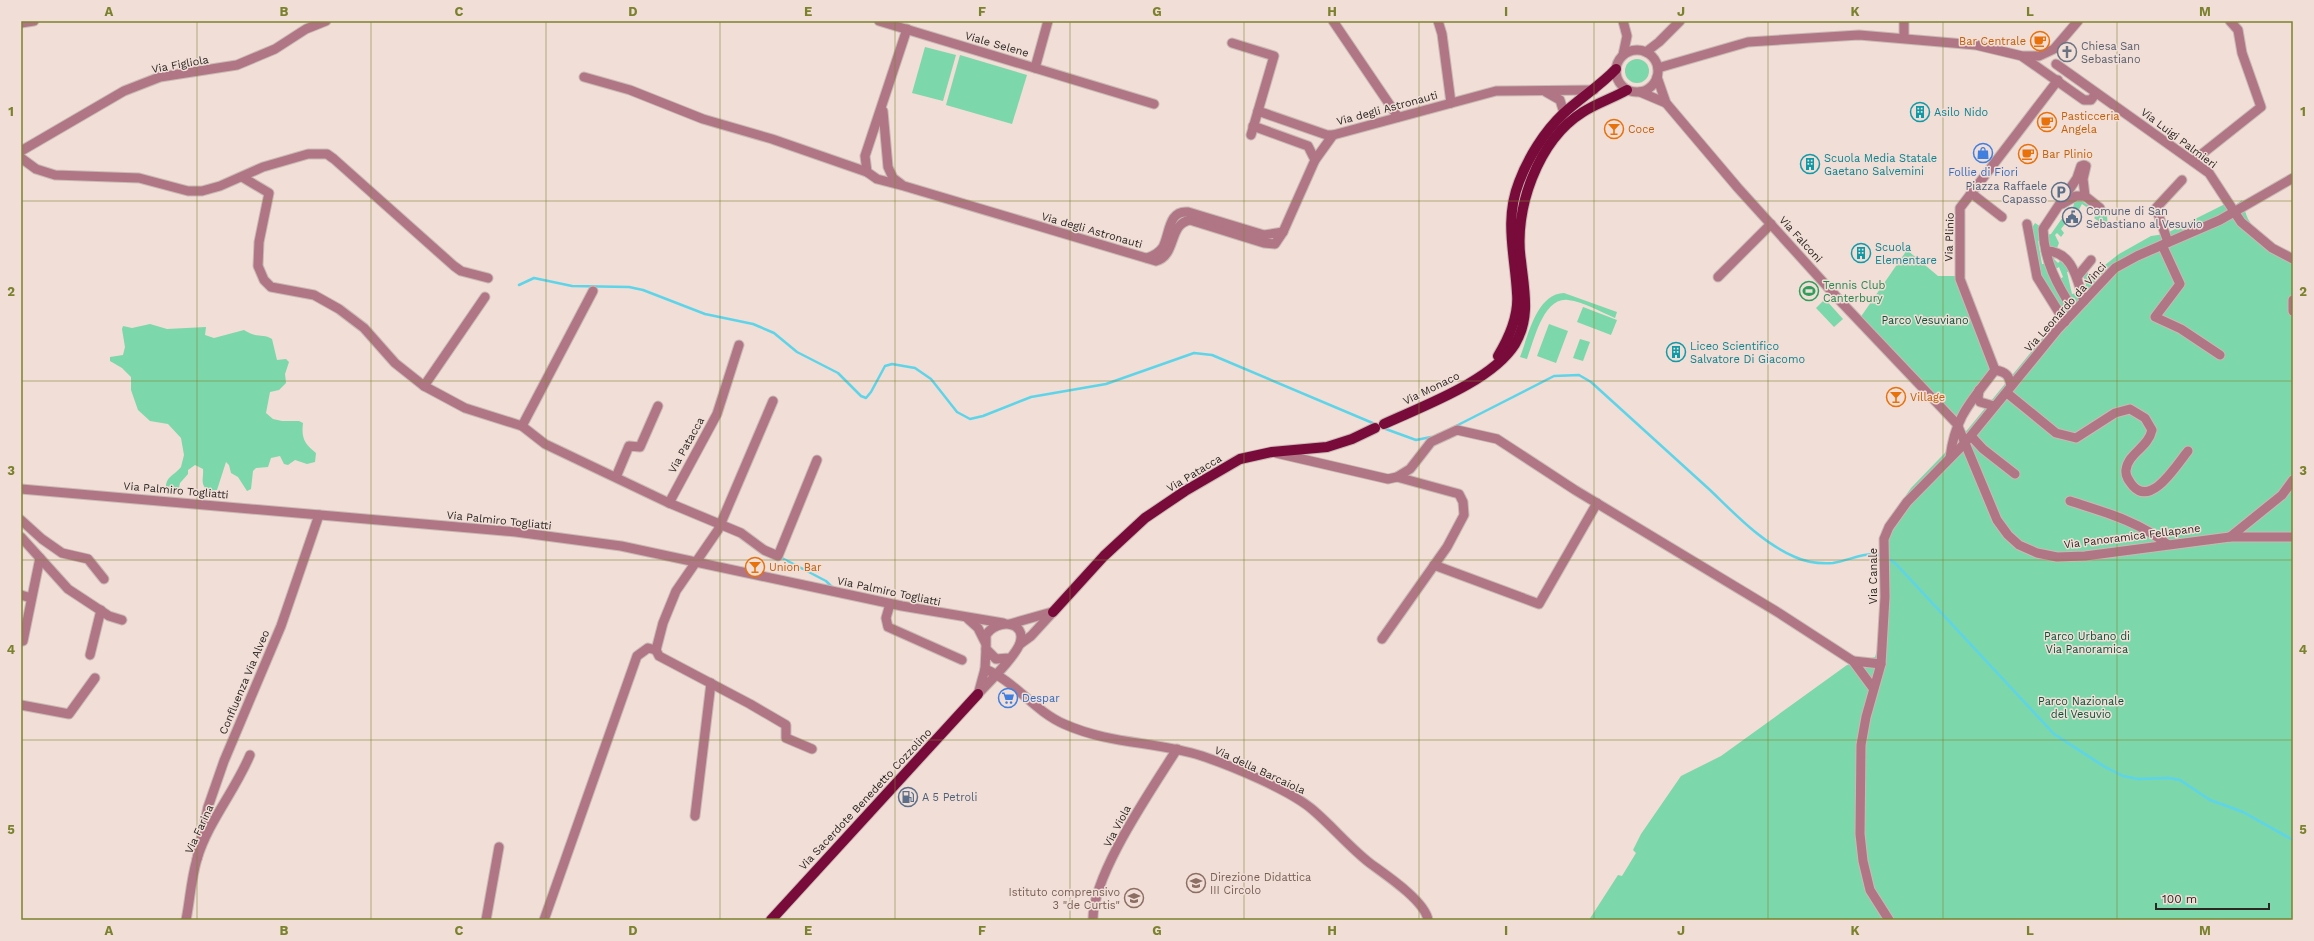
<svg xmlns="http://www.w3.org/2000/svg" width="2314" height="941" font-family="'Work Sans',sans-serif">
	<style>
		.green { fill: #7cd7aa }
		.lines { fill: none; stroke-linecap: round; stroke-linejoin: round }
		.stream { stroke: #5ed4e8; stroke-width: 2.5 }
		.minor-casing { stroke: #c9b9b3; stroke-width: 11 }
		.major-casing { stroke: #c9b9b3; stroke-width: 12 }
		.minor { stroke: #b07685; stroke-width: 9 }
		.major { stroke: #790b3b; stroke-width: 10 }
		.grid { fill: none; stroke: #7b822d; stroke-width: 1; stroke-opacity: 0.55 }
		.labels { text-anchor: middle; stroke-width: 3; stroke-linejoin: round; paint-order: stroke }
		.food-label { font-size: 11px; fill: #c56008; stroke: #f0ded7; text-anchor: start }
		.street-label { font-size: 11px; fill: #2d2724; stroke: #f0ded7 }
		.worship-label { font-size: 11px; fill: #5b616d; stroke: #f0ded7; text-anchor: start }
		.culture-label { font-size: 11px; fill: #0d838f; stroke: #f0ded7; text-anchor: start }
		.shop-label { font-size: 11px; fill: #366cbe; stroke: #f0ded7 }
		.service-label { font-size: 11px; fill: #4e5e75; stroke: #f0ded7; text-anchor: start }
		.leisure-label { font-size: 11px; fill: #27864d; stroke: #f0ded7; text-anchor: start }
		.park-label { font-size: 11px; fill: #065236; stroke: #f0ded7 }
		.education-label { font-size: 11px; fill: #785e54; stroke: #f0ded7; text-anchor: start }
		.neatline { fill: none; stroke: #7b822d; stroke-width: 1.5 }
		.grid-label { font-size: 13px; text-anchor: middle; font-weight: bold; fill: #7b822d }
	</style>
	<rect width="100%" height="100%" fill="#f0ded7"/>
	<!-- green -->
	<g class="green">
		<path d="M925,47l31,8 -13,46 -31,-8z"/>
		<path d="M960,55l67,20 -15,49 -66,-19z"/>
		<circle cx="1637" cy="71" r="12"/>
		<path d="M2079,199l17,12 2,-3 9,7 1,13 -14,-10 3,-4 -15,-10 -6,11 -4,-4 3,-11z"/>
		<path d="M2242,200c2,6 3,13 6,19 9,16 28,30 45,34v667h-704l29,-45 4,1 14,-23 -3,-3 8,-16 40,-58 40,-20 126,-91 28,-8 4,-13 2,-47 -2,-54 3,-13 29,-42 57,-59 95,-116 -23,-40 -6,-38 -4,-4 5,-8 6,4v13l-3,1 4,23h3l9,22 12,20 -1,4 8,-9 -15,-21 5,-3 -4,-10 -5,3 -3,-14h5l-2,3 4,4 4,-4 11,12 -6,1 5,22 5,-1 1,2 8,-10 -3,-10 7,-10 2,1 -5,6 4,4 28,-22 32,-18 14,-2 64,-32 5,4z"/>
		<path d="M2063,217l5,3 -7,9 3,4 -3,4 -4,-4 -2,2 4,8 -2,5 -7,-2 -3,-4 -1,-7 5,-1z"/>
		<path d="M1907,250l31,26h19l36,93 -37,48 -96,-99z"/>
		<path d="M1564,293l53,19 -2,6c-14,-6 -31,-16 -47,-18 -25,-3 -34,41 -41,59l-7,-2c8,-20 16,-63 44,-64z"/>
		<path d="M1825,299l18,20 -9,8 -18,-19z"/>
		<path d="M1583,307l34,13 -6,15 -34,-13z"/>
		<path d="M150,324l17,5 39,-2 -1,8 9,3 30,-8c13,9 19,3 28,9l5,21 9,-1 3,3 -4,12 1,9 -7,7 -9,2 -4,21 7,6 9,2h17l4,2c-2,16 2,21 13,30l-1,9 -8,2 -12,-4 -7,5 -4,-1 -4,-8 -9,2 -3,9 -12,1 -3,3 -2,18 -4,2 -9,-14 -7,-4 -2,-8 -3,-3 -9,28 -8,1c-10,-6 -5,-14 -6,-22l-8,-4 -7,5v4l-8,9 -2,9 -9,1 -3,-3c-1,-14 8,-14 15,-23l3,-12 -3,-17 -13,-14 -18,-3 -12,-11 -7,-20v-13l-9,-9 -12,-7v-4l13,-2 2,-8 -3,-18 1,-3 9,2z"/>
		<path d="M1549,324l19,7 -12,32 -19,-7z"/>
		<path d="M1580,339l10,3 -7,19 -10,-3z"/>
	</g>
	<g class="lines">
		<!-- stream -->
		<g class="stream">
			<path d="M519,285l15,-7 38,8 57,1 14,3 62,24 48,10 21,9 23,19 41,21 23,23 5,2 5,-6 14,-26 7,-2 23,4 16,11 26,33 13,7 13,-3 48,-19 75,-13 88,-31 18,2 163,69"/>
			<path d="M1456,426l98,-50 25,-1 12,7c40,36 79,72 119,108 25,24 52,53 85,67 11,5 25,7 38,6 25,-4 39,-18 63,1l158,170 51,33 18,9 15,3 31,-1 11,2 30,20 33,12 50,28"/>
			<path d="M1383,428l33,12 15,-3"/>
			<path d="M780,557l46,24 6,6"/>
		</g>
		<defs>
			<g id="minor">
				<path d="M879,21l275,83"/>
				<path d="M1333,21l65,96"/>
				<path d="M1438,21l4,13 9,69"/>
				<path d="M1904,21v17"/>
				<path d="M21,23l13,-2"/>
				<path d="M907,29l-42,127 2,16 10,7 27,7 252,75c21,-6 12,-37 34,-41l74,23 11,1 8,-12 32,-72 18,-25 163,-44 98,-1"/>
				<path d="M1232,43l42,13 -23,79"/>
				<circle cx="1637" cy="71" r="21"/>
				<path d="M1646,52l13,-10 21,-21"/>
				<path d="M1623,55l4,-19 -4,-15"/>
				<path d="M2023,57l61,43h7l5,-7"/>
				<path d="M2056,64l153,109 32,49 31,26 21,11"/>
				<path d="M1035,68l13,-47"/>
				<path d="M1658,68l90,-26 111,-7 117,10 46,11h17l15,-7 24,-28"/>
				<path d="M584,77l46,13 73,29 69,20 95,33"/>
				<path d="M1657,77l9,26 72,85 105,116 114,120 40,96 11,15 11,10 18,8 20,4 28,-1 145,-19h63"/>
				<path d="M1546,92l14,8 4,13"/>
				<path d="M1640,92l26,11"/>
				<path d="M883,111l5,56 5,11 8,6"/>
				<path d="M1258,111l69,24h6"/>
				<path d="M1253,126l55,20 7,14"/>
				<path d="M21,151l103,-60 36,-14 77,-12 38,-16 31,-20 20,-8"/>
				<path d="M21,158l15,11 19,6 84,3 49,13h14l18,-5 43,-19 45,-13h19l7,5 120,107 7,5 27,7"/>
				<path d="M2193,161l68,-54 -19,-54 -4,-23 -8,-9"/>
				<path d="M242,177l27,16 -10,49 -1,24 6,14 7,7 43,8 25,14 25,19 31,35 29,23 41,22 57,18 23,18 124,59"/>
				<path d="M1971,193l31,24"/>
				<path d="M2062,204l14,-8h9"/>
				<path d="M2027,224l10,53 28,45"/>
				<path d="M2168,242l-12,-34 26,-28"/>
				<path d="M2162,245l18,39 -25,33 26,12 39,26"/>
				<path d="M2046,251c27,0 31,29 38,50"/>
				<path d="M1147,258c6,-2 12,-5 16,-11 7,-13 5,-37 25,-35l76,23 19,-3"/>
				<path d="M1718,277l53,-53"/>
				<path d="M2077,277l14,-17"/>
				<path d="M2293,300v11"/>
				<path d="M2074,311c-17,-26 -30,-50 -31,-82l34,-51 4,-12 3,-1 2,1 -3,13 2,17 15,12"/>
				<path d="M739,345l-22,69 -48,89 72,30 23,17 14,6 39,-96"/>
				<path d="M1995,370l-35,-91v-71l98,-128"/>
				<path d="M1995,370c11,2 14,5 16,16"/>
				<path d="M424,386l61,-89"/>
				<path d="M1979,390l-1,8 2,4 14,4"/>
				<path d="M2007,393l49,40 20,5 39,-25 15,-4 15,9 7,12c-4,18 -24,23 -26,40 -1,6 3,11 7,16 19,21 44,-22 55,-35"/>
				<path d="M773,401l-55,129 -42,61 -13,32 -7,27 3,6 91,48 36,21v13l26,11"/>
				<path d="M522,426l71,-135"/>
				<path d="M1971,436l12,13 32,25"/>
				<path d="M1276,453l112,26 9,-2 13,-8 21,-27 26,-12 40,9 78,51 204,123 74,48 20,27"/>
				<path d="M1950,458c5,-42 21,-56 45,-88"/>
				<path d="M616,477l13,-31 11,1 18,-41"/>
				<path d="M21,489l495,43 105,14 281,60 101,17"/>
				<path d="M2070,501c34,11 68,20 97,43"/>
				<path d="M21,520l21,19 20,14 26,6 16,20"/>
				<path d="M21,537l47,52 41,27 13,4"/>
				<path d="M2230,537l52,-42 11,-15"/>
				<path d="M1434,565l105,39 58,-101"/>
				<path d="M21,595l10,3"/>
				<path d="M890,604l-4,14 2,9 74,33"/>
				<path d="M968,619l10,9 7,14"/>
				<path d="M1010,624l42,-12"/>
				<path d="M1382,639l65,-92 17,-32 -1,-13 -4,-8 -62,-17"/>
				<path d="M23,641l17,-83"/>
				<path d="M1020,644l11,-8 22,-24"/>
				<path d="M90,655l11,-45"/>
				<path d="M1853,661l28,3"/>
				<path d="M985,669c30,12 49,42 79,55 47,21 92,17 138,32 30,10 88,34 111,54 20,17 37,38 58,54 15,11 54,37 57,56"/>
				<path d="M979,691l6,-22 1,-20"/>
				<path d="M978,694c10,-11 38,-38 42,-51 7,-22 -23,-25 -34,-8v14l10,10 13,-1"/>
				<path d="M21,705l48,9 26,-36"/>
				<path d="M695,816l16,-133"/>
				<path d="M197,859l11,-52 16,-46 57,-135 38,-111"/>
				<path d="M186,920c4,-20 5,-41 11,-61 11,-37 38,-68 53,-104"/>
				<path d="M486,920l13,-73"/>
				<path d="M544,920l93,-264 11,-8 8,2"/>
				<path d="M1093,920c-1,-45 59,-131 84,-171"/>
				<path d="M1889,920l-19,-30 -7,-29 -3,-27 1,-89 5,-28 15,-53 4,-67 -1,-58 5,-12 18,-25 57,-58 94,-115 57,-61 22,-12 83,-36 73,-42"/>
			</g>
			<g id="major">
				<path d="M1498,356c11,-18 21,-42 19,-63 -2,-38 -13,-73 2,-111 9,-24 25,-50 44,-68 17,-16 37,-28 53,-45"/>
				<path d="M1384,424c39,-18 108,-43 131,-80 16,-27 9,-54 6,-83 -8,-51 17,-121 62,-149 14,-9 30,-14 44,-22"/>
				<path d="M1053,612l51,-56 41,-38 40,-27 55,-32 32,-7 55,-5 25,-8 23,-11"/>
				<path d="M771,920l207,-226"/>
			</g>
		</defs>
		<!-- minor casing -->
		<use href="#minor" class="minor-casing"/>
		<!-- major casing -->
		<use href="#major" class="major-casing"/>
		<!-- minor -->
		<use href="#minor" class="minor"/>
		<!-- major -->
		<use href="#major" class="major"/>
	</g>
	<!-- grid -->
	<path class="grid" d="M197,21v899M371,21v899M546,21v899M720,21v899M895,21v899M1070,21v899M1244,21v899M1419,21v899M1594,21v899M1768,21v899M1943,21v899M2117,21v899M21,201h2272M21,381h2272M21,560h2272M21,740h2272"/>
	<!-- icons -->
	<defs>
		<symbol id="cafe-ring" viewBox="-11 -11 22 22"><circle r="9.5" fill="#f0ded7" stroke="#e8710a" stroke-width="1.5"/><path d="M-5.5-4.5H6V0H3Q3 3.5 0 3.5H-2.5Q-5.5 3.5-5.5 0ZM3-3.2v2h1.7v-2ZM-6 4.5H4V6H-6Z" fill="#e8710a"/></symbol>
		<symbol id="church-ring" viewBox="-11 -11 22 22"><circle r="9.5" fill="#f0ded7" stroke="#6b7280" stroke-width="1.5"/><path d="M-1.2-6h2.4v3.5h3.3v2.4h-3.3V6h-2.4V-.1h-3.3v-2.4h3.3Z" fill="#6b7280"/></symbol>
		<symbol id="building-ring" viewBox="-11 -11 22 22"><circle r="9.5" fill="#f0ded7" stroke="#0f9aa8" stroke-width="1.5"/><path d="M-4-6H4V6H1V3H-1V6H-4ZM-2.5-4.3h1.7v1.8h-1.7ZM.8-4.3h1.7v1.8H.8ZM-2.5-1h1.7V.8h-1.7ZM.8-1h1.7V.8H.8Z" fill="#0f9aa8"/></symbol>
		<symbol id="bar-ring" viewBox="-11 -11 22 22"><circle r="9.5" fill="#f0ded7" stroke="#e8710a" stroke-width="1.5"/><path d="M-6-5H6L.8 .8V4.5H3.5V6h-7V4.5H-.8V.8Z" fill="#e8710a"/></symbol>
		<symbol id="shop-ring" viewBox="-11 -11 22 22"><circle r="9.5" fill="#f0ded7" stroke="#3f7fe0" stroke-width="1.5"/><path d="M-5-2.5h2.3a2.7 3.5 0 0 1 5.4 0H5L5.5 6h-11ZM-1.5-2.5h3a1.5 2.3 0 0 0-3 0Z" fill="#3f7fe0"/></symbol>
		<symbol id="parking-ring" viewBox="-11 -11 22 22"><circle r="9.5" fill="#f0ded7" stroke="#5c6f8a" stroke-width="1.5"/><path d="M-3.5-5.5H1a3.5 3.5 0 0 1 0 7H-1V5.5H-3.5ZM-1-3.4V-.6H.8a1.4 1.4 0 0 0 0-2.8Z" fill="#5c6f8a"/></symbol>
		<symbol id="civic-ring" viewBox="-11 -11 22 22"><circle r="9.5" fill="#f0ded7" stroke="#5c6f8a" stroke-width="1.5"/><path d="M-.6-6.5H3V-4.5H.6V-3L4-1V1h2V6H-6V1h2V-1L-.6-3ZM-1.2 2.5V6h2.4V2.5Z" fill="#5c6f8a"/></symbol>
		<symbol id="stadium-ring" viewBox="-11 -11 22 22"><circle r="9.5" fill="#f0ded7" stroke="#2e9e5b" stroke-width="1.5"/><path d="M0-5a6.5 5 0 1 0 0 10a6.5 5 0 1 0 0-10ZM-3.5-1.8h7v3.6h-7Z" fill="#2e9e5b"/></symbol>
		<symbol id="supermarket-ring" viewBox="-11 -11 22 22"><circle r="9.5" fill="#f0ded7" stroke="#3f7fe0" stroke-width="1.5"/><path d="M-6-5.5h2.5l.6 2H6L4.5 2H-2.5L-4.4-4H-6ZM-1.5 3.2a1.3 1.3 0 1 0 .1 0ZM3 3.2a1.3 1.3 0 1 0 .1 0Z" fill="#3f7fe0"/></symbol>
		<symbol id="fuel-ring" viewBox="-11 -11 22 22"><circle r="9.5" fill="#f0ded7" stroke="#5c6f8a" stroke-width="1.5"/><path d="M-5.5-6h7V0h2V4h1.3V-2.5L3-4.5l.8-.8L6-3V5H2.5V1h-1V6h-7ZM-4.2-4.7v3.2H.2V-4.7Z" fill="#5c6f8a"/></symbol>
		<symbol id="school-ring" viewBox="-11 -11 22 22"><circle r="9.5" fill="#f0ded7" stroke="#8d6e63" stroke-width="1.5"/><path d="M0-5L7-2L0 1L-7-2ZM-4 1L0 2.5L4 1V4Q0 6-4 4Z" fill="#8d6e63"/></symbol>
	</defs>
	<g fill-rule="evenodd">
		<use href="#cafe-ring" x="2029" y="30" width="22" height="22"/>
		<use href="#church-ring" x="2056" y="41" width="22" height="22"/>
		<use href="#building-ring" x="1909" y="101" width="22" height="22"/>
		<use href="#cafe-ring" x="2036" y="111" width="22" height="22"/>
		<use href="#bar-ring" x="1603" y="118" width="22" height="22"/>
		<use href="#shop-ring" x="1972" y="142" width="22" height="22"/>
		<use href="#cafe-ring" x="2017" y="143" width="22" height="22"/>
		<use href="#building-ring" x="1799" y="153" width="22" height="22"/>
		<use href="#parking-ring" x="2050" y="181" width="22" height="22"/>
		<use href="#civic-ring" x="2061" y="206" width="22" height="22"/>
		<use href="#building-ring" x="1850" y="242" width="22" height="22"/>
		<use href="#stadium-ring" x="1798" y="280" width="22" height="22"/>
		<use href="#building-ring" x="1665" y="341" width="22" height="22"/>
		<use href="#bar-ring" x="1885" y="386" width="22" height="22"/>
		<use href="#bar-ring" x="744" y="556" width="22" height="22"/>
		<use href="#supermarket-ring" x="997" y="687" width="22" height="22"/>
		<use href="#fuel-ring" x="897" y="786" width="22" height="22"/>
		<use href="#school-ring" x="1185" y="872" width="22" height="22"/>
		<use href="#school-ring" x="1123" y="887" width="22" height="22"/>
	</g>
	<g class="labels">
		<!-- food labels -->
		<g class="food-label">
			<text x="2026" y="45" text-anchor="end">Bar Centrale</text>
			<text x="2061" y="120">Pasticceria<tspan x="2061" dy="13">Angela</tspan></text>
			<text x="1628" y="133">Coce</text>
			<text x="2042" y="158">Bar Plinio</text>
			<text x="1910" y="401">Village</text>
			<text x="769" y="571">Union Bar</text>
		</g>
		<!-- street labels -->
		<g class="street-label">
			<text transform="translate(997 44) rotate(16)" y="4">Viale Selene</text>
			<text transform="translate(180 64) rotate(-10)" y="4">Via Figliola</text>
			<text transform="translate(1387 108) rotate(-15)" y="4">Via degli Astronauti</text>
			<text transform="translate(2179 138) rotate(37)" y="4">Via Luigi Palmieri</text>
			<text transform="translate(1092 230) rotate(16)" y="4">Via degli Astronauti</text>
			<text transform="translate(1949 237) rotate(-88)" y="4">Via Plinio</text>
			<text transform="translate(1801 239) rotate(48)" y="4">Via Falconi</text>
			<text transform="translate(2065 307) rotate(-48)" y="4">Via Leonardo da Vinci</text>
			<text transform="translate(1431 388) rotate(-26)" y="4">Via Monaco</text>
			<text transform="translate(686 445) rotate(-61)" y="4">Via Patacca</text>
			<text transform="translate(1194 473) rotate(-31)" y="4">Via Patacca</text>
			<text transform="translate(176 490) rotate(5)" y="4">Via Palmiro Togliatti</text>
			<text transform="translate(499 520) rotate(6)" y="4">Via Palmiro Togliatti</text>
			<text transform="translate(2132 536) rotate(-7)" y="4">Via Panoramica Fellapane</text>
			<text transform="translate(1873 576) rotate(-90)" y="4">Via Canale</text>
			<text transform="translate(889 591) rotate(12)" y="4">Via Palmiro Togliatti</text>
			<text transform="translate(244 682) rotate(-67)" y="4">Confluenza Via Alveo</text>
			<text transform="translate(1260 770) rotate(25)" y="4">Via della Barcaiola</text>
			<text transform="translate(865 799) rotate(-47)" y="4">Via Sacerdote Benedetto Cozzolino</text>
			<text transform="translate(1117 826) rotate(-62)" y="4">Via Viola</text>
			<text transform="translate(199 829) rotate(-65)" y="4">Via Farina</text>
		</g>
		<!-- worship labels -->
		<g class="worship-label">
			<text x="2081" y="50">Chiesa San<tspan x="2081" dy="13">Sebastiano</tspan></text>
		</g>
		<!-- culture labels -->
		<g class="culture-label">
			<text x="1934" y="116">Asilo Nido</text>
			<text x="1824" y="162">Scuola Media Statale<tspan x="1824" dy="13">Gaetano Salvemini</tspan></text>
			<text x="1875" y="251">Scuola<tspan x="1875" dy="13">Elementare</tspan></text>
			<text x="1690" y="350">Liceo Scientifico<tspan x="1690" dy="13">Salvatore Di Giacomo</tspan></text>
		</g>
		<!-- shop labels -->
		<g class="shop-label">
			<text x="1983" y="176">Follie di Fiori</text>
			<text x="1022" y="702" text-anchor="start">Despar</text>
		</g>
		<!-- service labels -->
		<g class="service-label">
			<text x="2047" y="190" text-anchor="end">Piazza Raffaele<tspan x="2047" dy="13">Capasso</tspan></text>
			<text x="2086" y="215">Comune di San<tspan x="2086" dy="13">Sebastiano al Vesuvio</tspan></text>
			<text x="922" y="801">A 5 Petroli</text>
		</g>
		<!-- leisure labels -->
		<g class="leisure-label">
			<text x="1823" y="289">Tennis Club<tspan x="1823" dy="13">Canterbury</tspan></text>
		</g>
		<!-- park labels -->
		<g class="park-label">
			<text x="1925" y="324">Parco Vesuviano</text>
			<text x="2087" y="640">Parco Urbano di<tspan x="2087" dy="13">Via Panoramica</tspan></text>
			<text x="2081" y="705">Parco Nazionale<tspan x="2081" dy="13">del Vesuvio</tspan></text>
		</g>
		<!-- education labels -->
		<g class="education-label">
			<text x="1210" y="881">Direzione Didattica<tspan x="1210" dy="13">III Circolo</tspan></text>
			<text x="1120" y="896" text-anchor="end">Istituto comprensivo<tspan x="1120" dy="13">3 "de Curtis"</tspan></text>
		</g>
	</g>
	<!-- border -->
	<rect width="2314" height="941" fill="none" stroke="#f0ded7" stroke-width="44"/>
	<!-- scale -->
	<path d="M2156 903v6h113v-6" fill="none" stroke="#2d2724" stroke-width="2"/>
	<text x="2162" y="903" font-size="12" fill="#2d2724" stroke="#f0ded7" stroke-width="3" paint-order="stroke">100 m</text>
	<rect x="22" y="22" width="2270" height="897" class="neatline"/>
	<g class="grid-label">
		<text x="109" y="16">A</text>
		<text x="284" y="16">B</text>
		<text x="459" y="16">C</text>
		<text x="633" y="16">D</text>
		<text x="808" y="16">E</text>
		<text x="982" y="16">F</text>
		<text x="1157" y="16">G</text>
		<text x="1332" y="16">H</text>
		<text x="1506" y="16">I</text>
		<text x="1681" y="16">J</text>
		<text x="1855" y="16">K</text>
		<text x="2030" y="16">L</text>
		<text x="2205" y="16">M</text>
		<text x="11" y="116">1</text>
		<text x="2303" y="116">1</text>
		<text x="11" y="296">2</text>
		<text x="2303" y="296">2</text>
		<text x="11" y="475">3</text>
		<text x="2303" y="475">3</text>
		<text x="11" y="654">4</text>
		<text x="2303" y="654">4</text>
		<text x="11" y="834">5</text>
		<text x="2303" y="834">5</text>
		<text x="109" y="935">A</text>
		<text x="284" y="935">B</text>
		<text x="459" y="935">C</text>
		<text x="633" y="935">D</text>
		<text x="808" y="935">E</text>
		<text x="982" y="935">F</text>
		<text x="1157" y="935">G</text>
		<text x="1332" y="935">H</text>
		<text x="1506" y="935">I</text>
		<text x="1681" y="935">J</text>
		<text x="1855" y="935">K</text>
		<text x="2030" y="935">L</text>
		<text x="2205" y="935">M</text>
	</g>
</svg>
